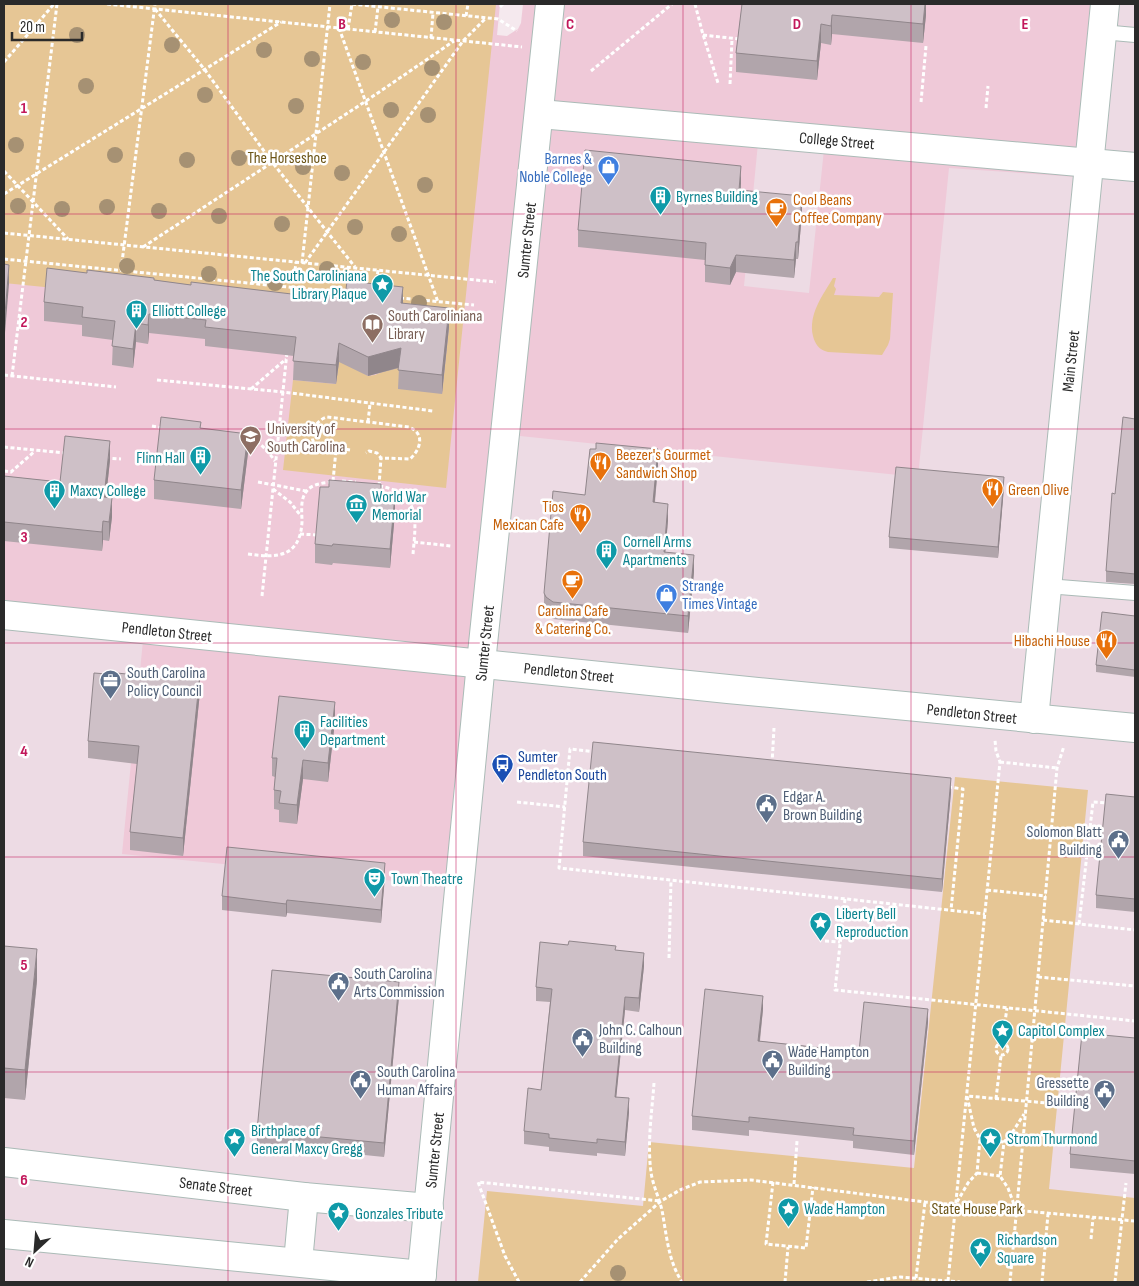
<svg xmlns="http://www.w3.org/2000/svg" width="1139" height="1286" font-family="'Sofia Sans Condensed',sans-serif">
	<style>
		.education { fill: #efc9d8; fill-rule: evenodd }
		.green { fill: #e6c695 }
		.plaza { fill: #f5e9ee }
		.lines { fill: none; stroke-linecap: round; stroke-linejoin: round }
		.lane-casing { stroke: #abbbb7; stroke-width: 16 }
		.secondary-casing { stroke: #abbbb7; stroke-width: 30 }
		.path { stroke: #fff; stroke-width: 3; stroke-dasharray: 4 2.5; stroke-linecap: butt }
		.lane { stroke: #fff; stroke-width: 14 }
		.secondary { stroke: #fff; stroke-width: 28 }
		.tree { fill: #a69173 }
		.wall { fill: #b1a5ab }
		.shaded-wall { fill: #90868b }
		.building { fill: #cec0c7; stroke: #90868b }
		.grid { fill: none; stroke: #c2185b; stroke-width: 1; stroke-opacity: 0.55 }
		.labels { text-anchor: middle; stroke-width: 5; stroke-linejoin: round; paint-order: stroke }
		.street-label { font-size: 16px; fill: #2a2a2a; stroke: #fff }
		.park-label { font-size: 16px; fill: #6b5416; stroke: #fff }
		.shop-label { font-size: 16px; fill: #366cbe; stroke: #fff; text-anchor: end }
		.culture-label { font-size: 16px; fill: #0d838f; stroke: #fff; text-anchor: start }
		.food-label { font-size: 16px; fill: #c56008; stroke: #fff; text-anchor: start }
		.education-label { font-size: 16px; fill: #785e54; stroke: #fff; text-anchor: start }
		.service-label { font-size: 16px; fill: #4e5e75; stroke: #fff; text-anchor: start }
		.transit-label { font-size: 16px; fill: #164399; stroke: #fff; text-anchor: start }
		.grid-label { font-size: 16px; text-anchor: middle; font-weight: bold; fill: #c2185b; stroke: #fff; stroke-width: 5; stroke-linejoin: round; paint-order: stroke }
	</style>
	<rect width="100%" height="100%" fill="#eddbe4"/>
	<!-- education -->
	<path class="education" d="M4,4h1106l-19,174 -142,-10 -31,309 -418,-43 -43,453 -335,-33 23,-234 -141,-14zM759,133l66,7 -16,153 -65,-7z"/>
	<!-- green -->
	<g class="green">
		<path d="M4,4h492l-50,484 -163,-18 10,-90 43,4 3,-26 29,18 7,-1 26,-11 41,30 7,-67 -445,-44z"/>
		<path d="M833,278h3l-2,8 2,3 -2,6 45,2 4,-5 10,1 -3,46 -2,6 -6,10 -54,-3c-9,-2 -13,-8 -15,-16 -5,-22 10,-41 20,-58z"/>
		<path d="M955,777l133,13 -39,399 86,9v84h-657l9,-91 156,15 6,-64 265,26z"/>
	</g>
	<!-- plaza -->
	<path class="plaza" d="M500,4h23l-2,19 -3,6 -11,7 -10,-1z"/>
	<g class="lines">
		<defs>
			<g id="lane">
				<path d="M1102,32l33,3"/>
				<path d="M1047,586l88,7"/>
			</g>
			<g id="secondary">
				<path d="M540,114l595,53"/>
				<path d="M4,615l724,74 407,39"/>
				<path d="M1034,719l71,-715"/>
				<path d="M4,1162l300,35 125,11"/>
				<path d="M4,1234l418,41"/>
				<path d="M298,1262l6,-65"/>
				<path d="M421,1282l60,-619 69,-659"/>
			</g>
		</defs>
		<!-- lane casing -->
		<use href="#lane" class="lane-casing"/>
		<!-- secondary casing -->
		<use href="#secondary" class="secondary-casing"/>
		<!-- path -->
		<g class="path">
			<path d="M107,4l415,43"/>
			<path d="M352,4l146,15 19,12"/>
			<path d="M695,4l7,27 16,52"/>
			<path d="M500,7l3,-3"/>
			<path d="M155,9l50,61 67,92 83,105"/>
			<path d="M466,16l2,-12"/>
			<path d="M339,28l99,274"/>
			<path d="M348,29l4,-25"/>
			<path d="M375,32l3,-25"/>
			<path d="M703,35l36,4"/>
			<path d="M431,38l2,-25"/>
			<path d="M4,62l50,-58"/>
			<path d="M591,71l81,-67"/>
			<path d="M730,84l2,-45"/>
			<path d="M921,102l5,-56"/>
			<path d="M986,108l2,-22"/>
			<path d="M4,171l64,68"/>
			<path d="M4,194l277,-172"/>
			<path d="M4,233l492,49"/>
			<path d="M143,247l223,-146 88,-60"/>
			<path d="M4,259l345,34"/>
			<path d="M302,263l28,-259"/>
			<path d="M305,263l158,-222 23,-23"/>
			<path d="M121,270l34,-266"/>
			<path d="M376,287l2,-17"/>
			<path d="M292,296l4,-34"/>
			<path d="M400,298l74,7"/>
			<path d="M4,375l112,12"/>
			<path d="M12,376l45,-372"/>
			<path d="M157,380l126,12 150,19"/>
			<path d="M251,389l35,-30"/>
			<path d="M368,422l2,-18"/>
			<path d="M152,426l11,2"/>
			<path d="M244,437c15,3 23,13 31,24"/>
			<path d="M4,447l61,6"/>
			<path d="M350,450l-11,-2 -3,2c-5,-1 -12,-1 -16,-3 -16,-7 -5,-27 7,-30l82,10c17,7 11,23 1,32l-29,-1 -4,-5 -8,-2 -3,2"/>
			<path d="M106,458l15,1"/>
			<path d="M4,471l7,1 24,-21"/>
			<path d="M333,481l3,-31"/>
			<path d="M342,481l14,1"/>
			<path d="M258,482l48,9"/>
			<path d="M379,486c42,7 37,34 34,68"/>
			<path d="M379,486l2,-28"/>
			<path d="M273,489l17,13 11,14"/>
			<path d="M300,534l17,1"/>
			<path d="M414,542l37,4"/>
			<path d="M248,554c28,4 52,4 54,-32 0,-10 -2,-22 4,-30 5,-8 17,-9 25,-10"/>
			<path d="M262,596l25,-244"/>
			<path d="M596,752l-26,-3 -11,119 426,46"/>
			<path d="M1000,762l57,6"/>
			<path d="M772,764l2,-36"/>
			<path d="M948,787l15,2 -12,121"/>
			<path d="M517,802l48,5"/>
			<path d="M987,890l59,6"/>
			<path d="M845,899l-10,91 300,31"/>
			<path d="M1043,920l92,10"/>
			<path d="M1079,924l14,-122 16,1"/>
			<path d="M825,941l15,1"/>
			<path d="M669,958l2,-78"/>
			<path d="M1038,977l97,9"/>
			<circle cx="1002" cy="1049" r="6"/>
			<path d="M1002,1043l5,-35"/>
			<path d="M654,1083c-2,29 -7,59 -3,89 2,15 10,29 12,44 4,23 6,46 19,66"/>
			<path d="M996,1099l5,-43"/>
			<path d="M980,1139l24,3"/>
			<path d="M977,1173l23,3"/>
			<path d="M773,1182l-7,62 40,4 7,-61"/>
			<path d="M794,1184l3,-43"/>
			<path d="M957,1202l11,-19 9,-10 3,-34 -6,-11 -7,-32 103,9"/>
			<path d="M1016,1210l-8,-22 -8,-12 4,-34 8,-9 12,-19"/>
			<path d="M1091,1239l2,-21"/>
			<path d="M916,1278l9,-76"/>
			<path d="M948,1281l52,-519 -4,-11 -1,-11"/>
			<path d="M519,1282l-14,-26 -27,-74 182,19"/>
			<path d="M580,1282l38,-43 43,-38 19,-11 20,-8 51,-2 174,22 210,19"/>
			<path d="M785,1282l3,-35"/>
			<path d="M867,1282l33,-5 60,5"/>
			<path d="M1010,1282l47,-514 7,-22"/>
			<path d="M1042,1282l6,-68"/>
			<path d="M1115,1282l11,-99"/>
		</g>
		<!-- lane -->
		<use href="#lane" class="lane"/>
		<!-- secondary -->
		<use href="#secondary" class="secondary"/>
	</g>
	<!-- trees -->
	<g class="tree">
		<circle cx="392" cy="20" r="8"/>
		<circle cx="444" cy="22" r="8"/>
		<circle cx="77" cy="35" r="8"/>
		<circle cx="172" cy="45" r="8"/>
		<circle cx="264" cy="50" r="8"/>
		<circle cx="312" cy="59" r="8"/>
		<circle cx="363" cy="62" r="8"/>
		<circle cx="432" cy="68" r="8"/>
		<circle cx="86" cy="86" r="8"/>
		<circle cx="205" cy="95" r="8"/>
		<circle cx="296" cy="106" r="8"/>
		<circle cx="391" cy="110" r="8"/>
		<circle cx="428" cy="115" r="8"/>
		<circle cx="16" cy="145" r="8"/>
		<circle cx="115" cy="155" r="8"/>
		<circle cx="239" cy="158" r="8"/>
		<circle cx="187" cy="160" r="8"/>
		<circle cx="303" cy="167" r="8"/>
		<circle cx="342" cy="173" r="8"/>
		<circle cx="425" cy="185" r="8"/>
		<circle cx="18" cy="206" r="8"/>
		<circle cx="107" cy="207" r="8"/>
		<circle cx="62" cy="209" r="8"/>
		<circle cx="159" cy="211" r="8"/>
		<circle cx="219" cy="216" r="8"/>
		<circle cx="282" cy="224" r="8"/>
		<circle cx="355" cy="227" r="8"/>
		<circle cx="399" cy="234" r="8"/>
		<circle cx="127" cy="266" r="8"/>
		<circle cx="327" cy="269" r="8"/>
		<circle cx="209" cy="274" r="8"/>
		<circle cx="275" cy="283" r="8"/>
		<circle cx="419" cy="303" r="8"/>
		<circle cx="618" cy="1273" r="8"/>
	</g>
	<!-- wall -->
	<g class="wall">
		<path d="M742,4h184v11l-3,28 -91,-9 -1,11 -10,-2 -4,37 -81,-8v-19z"/>
		<path d="M741,183v8l61,22 -4,46h-2l-2,19 -58,-6 -6,13 -25,-3v-22l-127,-13v-17z"/>
		<path d="M154,280l37,5 109,10 103,8 46,24 -7,67 -44,-5 1,-21 -31,8 -29,-14 -3,22 -43,-4 1,-24 -89,-10v-7l-56,-6 -1,11 -12,-2 -3,26 -21,-3 1,-25 -31,-4v-11l-38,-4v-19z"/>
		<path d="M1135,419v165l-29,-2v-11l9,-77z"/>
		<path d="M201,428l47,25 -7,56 -87,-10v-19z"/>
		<path d="M110,460l-4,37 6,20 -3,24 -6,-1 -1,11 -98,-10v-65l56,6z"/>
		<path d="M658,466l-3,36 13,18 -3,32 29,20 -6,61 -135,-14 -7,-5 -2,-4v-17l41,-98z"/>
		<path d="M1004,487l-6,71 -109,-10v-11z"/>
		<path d="M381,493l14,20 -5,55 -57,-5 -1,2 -17,-2v-19z"/>
		<path d="M1135,616v61l-39,-5v-7z"/>
		<path d="M200,692l-17,164 -53,-6v-18l7,-68 -49,-6v-17z"/>
		<path d="M335,721l-7,61 -25,-3 -6,45 -18,-2v-12l-5,-1v-19l1,-13 -3,-1v-18z"/>
		<path d="M951,792l-9,100 -359,-36v-14z"/>
		<path d="M1135,797v115l-39,-4v-13z"/>
		<path d="M385,876l-4,47 -94,-10 -1,4 -64,-7v-14z"/>
		<path d="M4,946l33,34 -12,120 -21,-2z"/>
		<path d="M616,951l28,15 -5,46 -14,-2 -9,87 13,15 -4,44 -28,-3v3l-48,-5v-4l-25,-3v-13l17,-41 9,-88 -14,-1v-14z"/>
		<path d="M399,996l-15,161 -127,-13v-13z"/>
		<path d="M763,1009l-3,32 99,11 69,-30 -14,133 -61,-7v-7l-104,-11v6l-57,-6v-14z"/>
		<path d="M1135,1038v136l-65,-6v-14z"/>
	</g>
	<!-- shaded-wall -->
	<g class="shaded-wall">
		<path d="M925,4h1v11l-3,28v-19z"/>
		<path d="M832,15v19l-1,11v-19z"/>
		<path d="M821,24v19l-4,37v-19z"/>
		<path d="M741,166v17l-2,25v-18z"/>
		<path d="M802,196v17l-4,46v-17z"/>
		<path d="M796,242v17l-2,19v-18z"/>
		<path d="M736,255v17l-6,13v-17z"/>
		<path d="M9,265v19l-5,61v-19z"/>
		<path d="M403,287v19l-2,-3z"/>
		<path d="M449,308v19l-7,67v-19z"/>
		<path d="M149,314v19l-1,11v-19z"/>
		<path d="M136,323v19l-3,26v-19z"/>
		<path d="M339,343v19l-3,22v-19z"/>
		<path d="M401,348v19l-33,9v-19z"/>
		<path d="M248,434v19l-7,56v-19z"/>
		<path d="M110,441v19l-6,56v-19z"/>
		<path d="M658,449v17l-5,53v-17z"/>
		<path d="M1004,477v10l-6,71v-11z"/>
		<path d="M395,494v19l-5,55v-19z"/>
		<path d="M112,498v19l-3,24v-19z"/>
		<path d="M668,504v16l-4,49v-17z"/>
		<path d="M103,521v19l-1,11v-19z"/>
		<path d="M694,555v17l-6,61v-17z"/>
		<path d="M200,674v18l-17,164v-18z"/>
		<path d="M335,702v19l-7,61v-19z"/>
		<path d="M303,760v19l-6,45v-19z"/>
		<path d="M951,778v14l-9,100v-13z"/>
		<path d="M385,863v13l-4,47v-13z"/>
		<path d="M287,900v13l-1,4v-13z"/>
		<path d="M37,949v31l-12,120v-30z"/>
		<path d="M644,953v13l-5,46v-14z"/>
		<path d="M399,982v14l-15,161v-14z"/>
		<path d="M763,996v13l-5,46v-14z"/>
		<path d="M625,997v13l-10,100v-13z"/>
		<path d="M928,1009v13l-14,133v-14z"/>
		<path d="M629,1098v14l-4,44v-14z"/>
	</g>
	<!-- building -->
	<g class="building">
		<path d="M742,4h183l-2,20 -91,-9 -1,11 -10,-2 -4,37 -81,-8z"/>
		<path d="M585,150l156,16 -2,24 63,6 -4,46h-2l-2,18 -58,-5 -6,13 -25,-3 1,-22 -128,-13z"/>
		<path d="M4,264l5,1 -5,61z"/>
		<path d="M47,268l40,5v-3l67,8v2l37,5v-3l109,13v-3l45,5 2,-16 56,6 -2,16 48,5 -7,67 -44,-5 3,-22 -33,9 -29,-14 -3,22 -43,-4 3,-24 -91,-10 1,-7 -57,-6 -1,11 -12,-2 -3,26 -21,-3 3,-25 -33,-4 1,-10 -39,-5z"/>
		<path d="M161,417l40,5 -1,6 48,6 -7,56 -87,-10z"/>
		<path d="M1123,417l12,2v155l-29,-3 6,-78 3,1z"/>
		<path d="M65,436l45,5 -6,56 8,1 -3,24 -6,-1 -1,11 -98,-10v-46l56,6z"/>
		<path d="M596,443l62,6 -5,53 15,2 -4,48 30,3 -6,61 -135,-14 -7,-5 -2,-4 9,-102 32,4 5,-46h6z"/>
		<path d="M896,467l108,10 -6,70 -109,-10z"/>
		<path d="M329,480l52,4v8l14,2 -5,55 -57,-5 -1,2 -17,-2 5,-57h9z"/>
		<path d="M1102,612l33,4v54l-39,-5z"/>
		<path d="M147,669l53,5 -17,164 -53,-6 9,-86 -51,-5 6,-68 13,1v-2l39,4z"/>
		<path d="M279,696l56,6 -7,61 -25,-3 -6,45 -18,-2 2,-12 -7,-1 3,-32h-5z"/>
		<path d="M593,742l358,36 -9,101 -359,-37z"/>
		<path d="M1106,794l29,3v102l-39,-4z"/>
		<path d="M227,847l158,16 -4,47 -94,-10 -1,4 -64,-8z"/>
		<path d="M569,941l47,5 -1,4 29,3 -5,45 -14,-1 -10,100 14,1 -4,44 -28,-3v4l-48,-5v-4l-25,-3 4,-43 13,2 11,-101 -16,-2 4,-45 28,3z"/>
		<path d="M4,946l33,3 -12,121 -21,-2z"/>
		<path d="M272,970l127,12 -15,161 -127,-12z"/>
		<path d="M705,989l58,7 -5,45 101,11 5,-50 64,7 -14,132 -61,-6 1,-7 -105,-11v5l-57,-6z"/>
		<path d="M1082,1033l53,5v123l-65,-7z"/>
	</g>
	<!-- grid -->
	<path class="grid" d="M228,4v1278M456,4v1278M683,4v1278M911,4v1278M4,214h1131M4,429h1131M4,643h1131M4,857h1131M4,1072h1131"/>
	<!-- icons -->
	<defs>
		<symbol id="shop-pin" viewBox="-11 -11 22 30"><path d="M0 17L-7.5 6A9.5 9.5 0 1 1 7.5 6Z" fill="#3f7fe0" stroke="#fff"/><path d="M-5-2.5h2.3a2.7 3.5 0 0 1 5.4 0H5L5.5 6h-11ZM-1.5-2.5h3a1.5 2.3 0 0 0-3 0Z" fill="#fff"/></symbol>
		<symbol id="building-pin" viewBox="-11 -11 22 30"><path d="M0 17L-7.5 6A9.5 9.5 0 1 1 7.5 6Z" fill="#0f9aa8" stroke="#fff"/><path d="M-4-6H4V6H1V3H-1V6H-4ZM-2.5-4.3h1.7v1.8h-1.7ZM.8-4.3h1.7v1.8H.8ZM-2.5-1h1.7V.8h-1.7ZM.8-1h1.7V.8H.8Z" fill="#fff"/></symbol>
		<symbol id="cafe-pin" viewBox="-11 -11 22 30"><path d="M0 17L-7.5 6A9.5 9.5 0 1 1 7.5 6Z" fill="#e8710a" stroke="#fff"/><path d="M-5.5-4.5H6V0H3Q3 3.5 0 3.5H-2.5Q-5.5 3.5-5.5 0ZM3-3.2v2h1.7v-2ZM-6 4.5H4V6H-6Z" fill="#fff"/></symbol>
		<symbol id="sight-pin" viewBox="-11 -11 22 30"><path d="M0 17L-7.5 6A9.5 9.5 0 1 1 7.5 6Z" fill="#0f9aa8" stroke="#fff"/><path d="M0-6L1.8-2.2L6-1.7L2.9 1.2L3.7 5.4L0 3.3L-3.7 5.4L-2.9 1.2L-6-1.7L-1.8-2.2Z" fill="#fff"/></symbol>
		<symbol id="library-pin" viewBox="-11 -11 22 30"><path d="M0 17L-7.5 6A9.5 9.5 0 1 1 7.5 6Z" fill="#8d6e63" stroke="#fff"/><path d="M-6-4Q-3-5.5-.7-3.5V5Q-3 3-6 4ZM6-4Q3-5.5 .7-3.5V5Q3 3 6 4Z" fill="#fff"/></symbol>
		<symbol id="university-pin" viewBox="-11 -11 22 30"><path d="M0 17L-7.5 6A9.5 9.5 0 1 1 7.5 6Z" fill="#8d6e63" stroke="#fff"/><path d="M0-5L7-2L0 1L-7-2ZM-4 1L0 2.5L4 1V4Q0 6-4 4Z" fill="#fff"/></symbol>
		<symbol id="restaurant-pin" viewBox="-11 -11 22 30"><path d="M0 17L-7.5 6A9.5 9.5 0 1 1 7.5 6Z" fill="#e8710a" stroke="#fff"/><path d="M-5-6h1v4h1v-4h1v4h1v-4h1v5L-1.5 .5V6h-2V.5L-5-1ZM5-6V6H3V1.5H1.5Q1.5-4 5-6Z" fill="#fff"/></symbol>
		<symbol id="museum-pin" viewBox="-11 -11 22 30"><path d="M0 17L-7.5 6A9.5 9.5 0 1 1 7.5 6Z" fill="#0f9aa8" stroke="#fff"/><path d="M0-6L6-3V-2H-6V-3ZM-5-1h2V3h-2ZM-1-1h2V3h-2ZM3-1h2V3H3ZM-6 4H6V6H-6Z" fill="#fff"/></symbol>
		<symbol id="office-pin" viewBox="-11 -11 22 30"><path d="M0 17L-7.5 6A9.5 9.5 0 1 1 7.5 6Z" fill="#5c6f8a" stroke="#fff"/><path d="M-6-3h4V-5.5h4V-3h4V5H-6ZM-1-4.5V-3h2v-1.5ZM-6 0V1H6V0Z" fill="#fff"/></symbol>
		<symbol id="bus-pin" viewBox="-11 -11 22 30"><path d="M0 17L-7.5 6A9.5 9.5 0 1 1 7.5 6Z" fill="#1a4fb4" stroke="#fff"/><path d="M-5-6H5V4H4V6H2V4H-2V6H-4V4H-5ZM-3.5-4V0h7V-4ZM-3.5 1.2v1.5H-2V1.2ZM2 1.2v1.5H3.5V1.2Z" fill="#fff"/></symbol>
		<symbol id="civic-pin" viewBox="-11 -11 22 30"><path d="M0 17L-7.5 6A9.5 9.5 0 1 1 7.5 6Z" fill="#5c6f8a" stroke="#fff"/><path d="M-.6-6.5H3V-4.5H.6V-3L4-1V1h2V6H-6V1h2V-1L-.6-3ZM-1.2 2.5V6h2.4V2.5Z" fill="#fff"/></symbol>
		<symbol id="theatre-pin" viewBox="-11 -11 22 30"><path d="M0 17L-7.5 6A9.5 9.5 0 1 1 7.5 6Z" fill="#0f9aa8" stroke="#fff"/><path d="M-5-5.5Q0-4 5-5.5V0Q5 5 0 6Q-5 5-5 0ZM-3.3-2.5H-1v1.5H-3.3ZM1-2.5H3.3v1.5H1ZM-2.8 1Q0 5.5 2.8 1Z" fill="#fff"/></symbol>
	</defs>
	<g fill-rule="evenodd">
		<use href="#shop-pin" x="596" y="154" width="25" height="34"/>
		<use href="#building-pin" x="648" y="184" width="25" height="34"/>
		<use href="#cafe-pin" x="764" y="196" width="25" height="34"/>
		<use href="#sight-pin" x="370" y="272" width="25" height="34"/>
		<use href="#building-pin" x="124" y="298" width="25" height="34"/>
		<use href="#library-pin" x="360" y="312" width="25" height="34"/>
		<use href="#university-pin" x="238" y="424" width="25" height="34"/>
		<use href="#building-pin" x="188" y="444" width="25" height="34"/>
		<use href="#restaurant-pin" x="588" y="450" width="25" height="34"/>
		<use href="#restaurant-pin" x="980" y="476" width="25" height="34"/>
		<use href="#building-pin" x="42" y="478" width="25" height="34"/>
		<use href="#museum-pin" x="344" y="492" width="25" height="34"/>
		<use href="#restaurant-pin" x="568" y="502" width="25" height="34"/>
		<use href="#building-pin" x="594" y="538" width="25" height="34"/>
		<use href="#cafe-pin" x="560" y="568" width="25" height="34"/>
		<use href="#shop-pin" x="654" y="582" width="25" height="34"/>
		<use href="#restaurant-pin" x="1094" y="628" width="25" height="34"/>
		<use href="#office-pin" x="98" y="668" width="25" height="34"/>
		<use href="#building-pin" x="292" y="718" width="25" height="34"/>
		<use href="#bus-pin" x="490" y="752" width="25" height="34"/>
		<use href="#civic-pin" x="754" y="792" width="25" height="34"/>
		<use href="#civic-pin" x="1106" y="828" width="25" height="34"/>
		<use href="#theatre-pin" x="362" y="866" width="25" height="34"/>
		<use href="#sight-pin" x="808" y="910" width="25" height="34"/>
		<use href="#civic-pin" x="326" y="970" width="25" height="34"/>
		<use href="#sight-pin" x="990" y="1018" width="25" height="34"/>
		<use href="#civic-pin" x="570" y="1026" width="25" height="34"/>
		<use href="#civic-pin" x="760" y="1048" width="25" height="34"/>
		<use href="#civic-pin" x="348" y="1068" width="25" height="34"/>
		<use href="#civic-pin" x="1092" y="1078" width="25" height="34"/>
		<use href="#sight-pin" x="978" y="1126" width="25" height="34"/>
		<use href="#sight-pin" x="222" y="1126" width="25" height="34"/>
		<use href="#sight-pin" x="776" y="1196" width="25" height="34"/>
		<use href="#sight-pin" x="326" y="1200" width="25" height="34"/>
		<use href="#sight-pin" x="968" y="1236" width="25" height="34"/>
	</g>
	<g class="labels">
		<!-- street labels -->
		<g class="street-label">
			<text transform="translate(837 140) rotate(5)" y="6">College Street</text>
			<text transform="translate(526 240) rotate(-84)" y="6">Sumter Street</text>
			<text transform="translate(1070 361) rotate(-84)" y="6">Main Street</text>
			<text transform="translate(167 631) rotate(6)" y="6">Pendleton Street</text>
			<text transform="translate(484 643) rotate(-84)" y="6">Sumter Street</text>
			<text transform="translate(569 672) rotate(6)" y="6">Pendleton Street</text>
			<text transform="translate(972 713) rotate(6)" y="6">Pendleton Street</text>
			<text transform="translate(434 1150) rotate(-84)" y="6">Sumter Street</text>
			<text transform="translate(216 1186) rotate(7)" y="6">Senate Street</text>
		</g>
		<!-- park labels -->
		<g class="park-label">
			<text x="287" y="163">The Horseshoe</text>
			<text x="977" y="1214">State House Park</text>
		</g>
		<!-- shop labels -->
		<g class="shop-label">
			<text x="592" y="164">Barnes &amp;<tspan x="592" dy="18">Noble College</tspan></text>
			<text x="682" y="591" text-anchor="start">Strange<tspan x="682" dy="18">Times Vintage</tspan></text>
		</g>
		<!-- culture labels -->
		<g class="culture-label">
			<text x="676" y="202">Byrnes Building</text>
			<text x="367" y="281" text-anchor="end">The South Caroliniana<tspan x="367" dy="18">Library Plaque</tspan></text>
			<text x="152" y="316">Elliott College</text>
			<text x="185" y="463" text-anchor="end">Flinn Hall</text>
			<text x="70" y="496">Maxcy College</text>
			<text x="372" y="502">World War<tspan x="372" dy="18">Memorial</tspan></text>
			<text x="623" y="547">Cornell Arms<tspan x="623" dy="18">Apartments</tspan></text>
			<text x="320" y="727">Facilities<tspan x="320" dy="18">Department</tspan></text>
			<text x="391" y="884">Town Theatre</text>
			<text x="836" y="919">Liberty Bell<tspan x="836" dy="18">Reproduction</tspan></text>
			<text x="1018" y="1036">Capitol Complex</text>
			<text x="251" y="1136">Birthplace of<tspan x="251" dy="18">General Maxcy Gregg</tspan></text>
			<text x="1007" y="1144">Strom Thurmond</text>
			<text x="804" y="1214">Wade Hampton</text>
			<text x="355" y="1219">Gonzales Tribute</text>
			<text x="997" y="1245">Richardson<tspan x="997" dy="18">Square</tspan></text>
		</g>
		<!-- food labels -->
		<g class="food-label">
			<text x="793" y="205">Cool Beans<tspan x="793" dy="18">Coffee Company</tspan></text>
			<text x="616" y="460">Beezer's Gourmet<tspan x="616" dy="18">Sandwich Shop</tspan></text>
			<text x="1008" y="495">Green Olive</text>
			<text x="564" y="512" text-anchor="end">Tios<tspan x="564" dy="18">Mexican Cafe</tspan></text>
			<text x="573" y="616" text-anchor="middle">Carolina Cafe<tspan x="573" dy="18">&amp; Catering Co.</tspan></text>
			<text x="1090" y="646" text-anchor="end">Hibachi House</text>
		</g>
		<!-- education labels -->
		<g class="education-label">
			<text x="388" y="321">South Caroliniana<tspan x="388" dy="18">Library</tspan></text>
			<text x="267" y="434">University of<tspan x="267" dy="18">South Carolina</tspan></text>
		</g>
		<!-- service labels -->
		<g class="service-label">
			<text x="127" y="678">South Carolina<tspan x="127" dy="18">Policy Council</tspan></text>
			<text x="783" y="802">Edgar A.<tspan x="783" dy="18">Brown Building</tspan></text>
			<text x="1102" y="837" text-anchor="end">Solomon Blatt<tspan x="1102" dy="18">Building</tspan></text>
			<text x="354" y="979">South Carolina<tspan x="354" dy="18">Arts Commission</tspan></text>
			<text x="599" y="1035">John C. Calhoun<tspan x="599" dy="18">Building</tspan></text>
			<text x="788" y="1057">Wade Hampton<tspan x="788" dy="18">Building</tspan></text>
			<text x="377" y="1077">South Carolina<tspan x="377" dy="18">Human Affairs</tspan></text>
			<text x="1089" y="1088" text-anchor="end">Gressette<tspan x="1089" dy="18">Building</tspan></text>
		</g>
		<!-- transit labels -->
		<g class="transit-label">
			<text x="518" y="762">Sumter<tspan x="518" dy="18">Pendleton South</tspan></text>
		</g>
	</g>
	<g class="grid-label">
		<text x="342" y="29">B</text>
		<text x="570" y="29">C</text>
		<text x="797" y="29">D</text>
		<text x="1025" y="29">E</text>
		<text x="24" y="113">1</text>
		<text x="24" y="327">2</text>
		<text x="24" y="542">3</text>
		<text x="24" y="756">4</text>
		<text x="24" y="970">5</text>
		<text x="24" y="1185">6</text>
	</g>
	<!-- border -->
	<rect width="1139" height="1286" fill="none" stroke="#2a2a2a" stroke-width="10"/>
	<!-- north arrow -->
	<g transform="translate(35 1251) rotate(206)" stroke="#ffffff" stroke-width="4" paint-order="stroke">
	<path d="M0-4L9 19L0 12L-9 19Z" fill="#2a2a2a"/>
	<text y="-8" font-size="14" font-weight="bold" text-anchor="middle" fill="#2a2a2a">N</text>
	</g>
	<!-- scale -->
	<path d="M12 32v8h70v-8" fill="none" stroke="#2a2a2a" stroke-width="2.5"/>
	<text x="20" y="32" font-size="15" fill="#2a2a2a" stroke="#ffffff" stroke-width="4" paint-order="stroke">20 m</text>
</svg>
